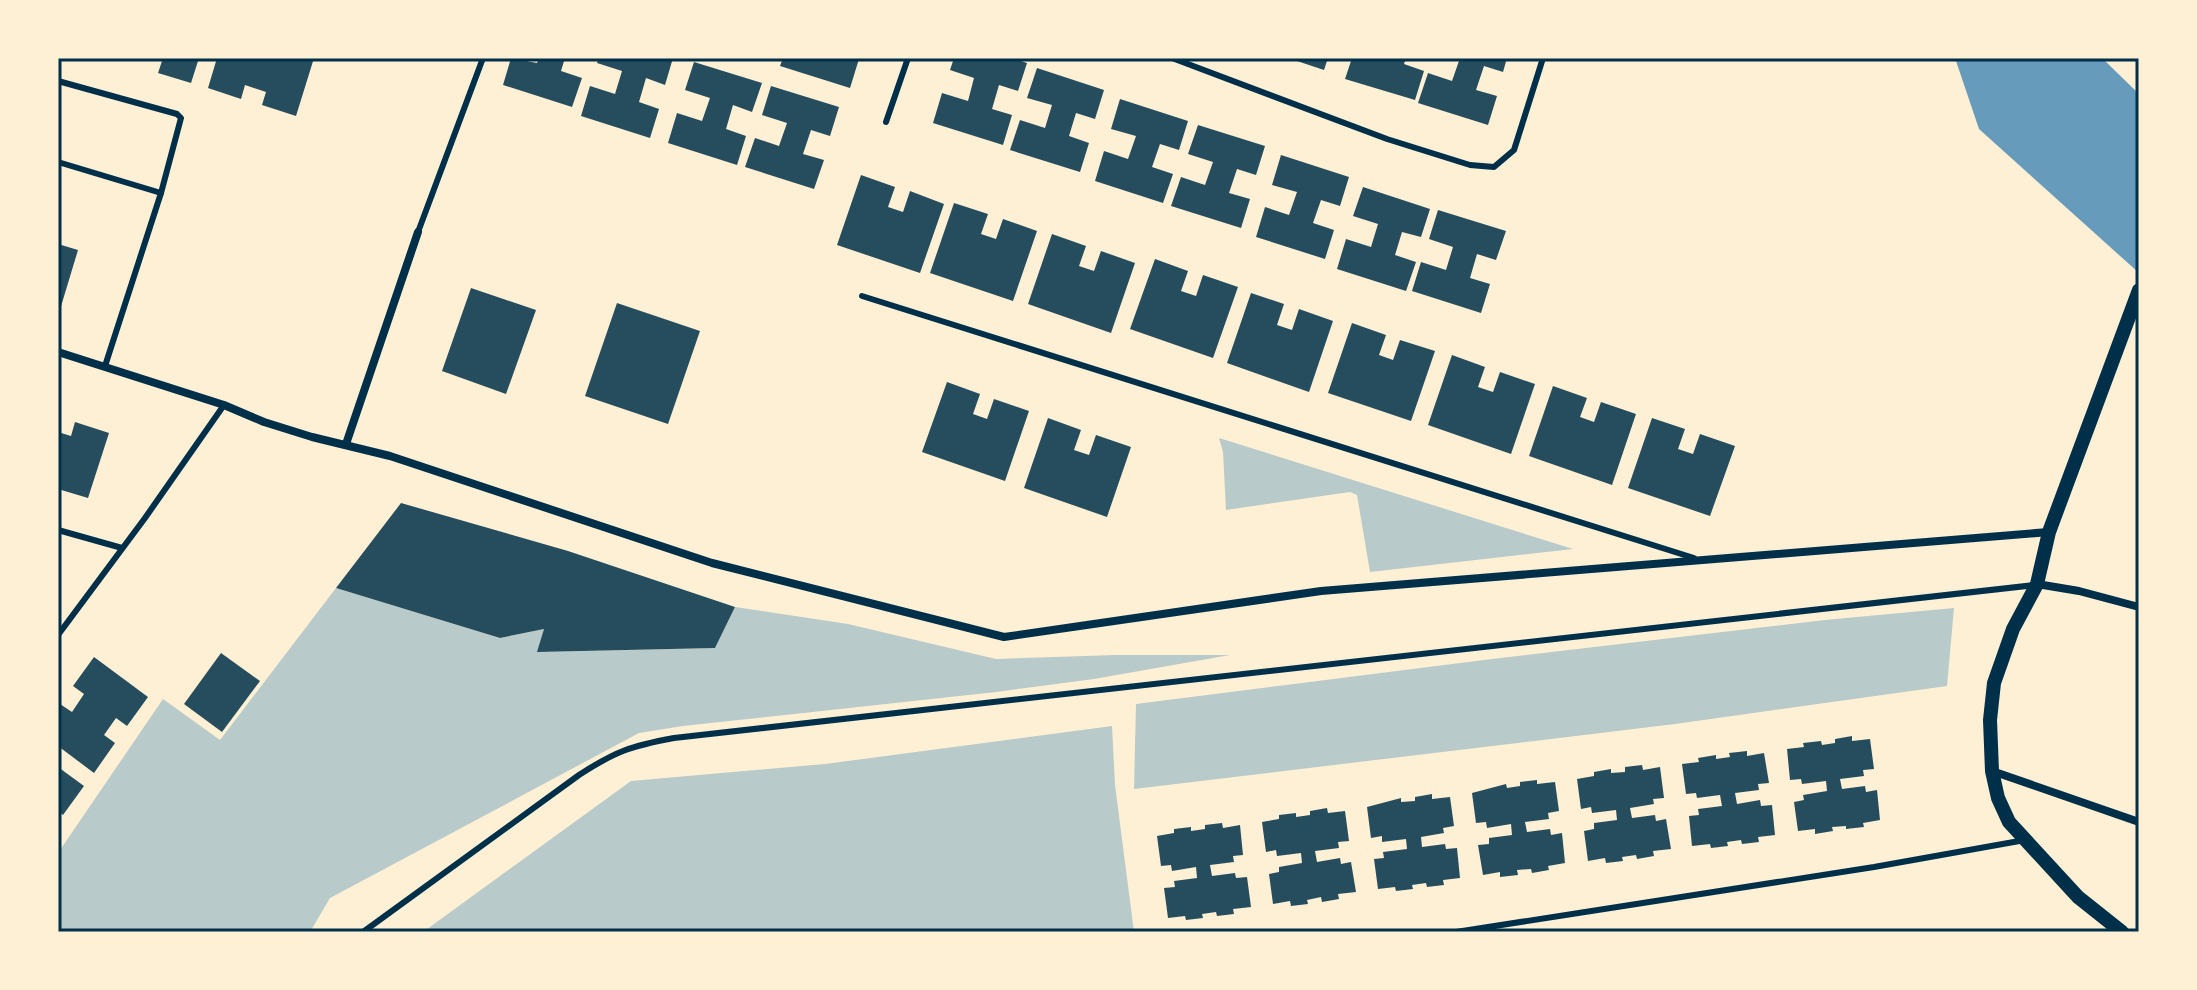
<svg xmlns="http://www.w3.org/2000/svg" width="2197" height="990" font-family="Inter,sans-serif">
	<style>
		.green { fill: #b9caca }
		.water { fill: #669bbc }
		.building { fill: #264d5e }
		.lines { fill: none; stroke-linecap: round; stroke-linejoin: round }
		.service { stroke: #003049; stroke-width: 6 }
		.minor { stroke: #003049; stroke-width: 8 }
		.tertiary { stroke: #003049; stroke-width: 14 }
		.neatline { fill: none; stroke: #003049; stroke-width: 3 }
	</style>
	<rect width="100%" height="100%" fill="#fdf0d5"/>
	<!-- green -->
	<g class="green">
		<path d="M1219,438l354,111 -203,23 -13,-77 -7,-3 -124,18 -3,-58z"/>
		<path d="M336,588l164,50 44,-9 -6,23 177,-4 20,-41 113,17 148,35 120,-4h114l-136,24 -98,13 -313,34 -44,7 -309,165 -20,34h-252v-79l105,-154 57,41z"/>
		<path d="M1954,608l-7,78 -272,38 -541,65 2,-85 348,-44 341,-40z"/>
		<path d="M1112,726l3,59 19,147h-711l208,-151 194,-17z"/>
	</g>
	<!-- water -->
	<path class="water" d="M1955,58h147l37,36v179l-160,-144z"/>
	<!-- building -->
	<g class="building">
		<path d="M163,58h36l-8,25 -33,-10z"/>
		<path d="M217,58h97l-18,58 -34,-11 4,-13 -21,-7 -4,14 -33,-11z"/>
		<path d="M511,58l26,5 2,-5h26l-4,13 21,7 -10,29 -69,-22z"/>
		<path d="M599,58h74l-8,27 -19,-7 -7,24 20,7 -9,29 -69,-22 9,-30 25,8 7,-23 -25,-8z"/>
		<path d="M783,58h73l3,1 -9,29 -70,-22z"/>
		<path d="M954,58h58l15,5 -9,28 -19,-6 -7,24 20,6 -9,30 -70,-22 9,-30 26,8 6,-23 -24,-8z"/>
		<path d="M1288,58h40l-4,12z"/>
		<path d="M1352,58h54l-2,6 20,7 -9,29 -70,-21z"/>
		<path d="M1460,58h47l-4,14 -19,-6 -8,24 21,6 -9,29 -70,-22 10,-30 24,8z"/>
		<path d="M694,62l68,21 -10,29 -19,-7 -7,24 20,7 -9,29 -69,-22 9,-30 25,8 8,-23 -25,-8z"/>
		<path d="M1037,68l67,22 -9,29 -19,-6 -7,23 20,7 -9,29 -70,-22 10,-30 25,8 7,-23 -25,-7z"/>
		<path d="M771,86l68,21 -9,29 -19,-6 -8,24 21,6 -10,29 -69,-22 10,-29 24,8 8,-23 -25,-8z"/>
		<path d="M1120,99l68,22 -9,29 -19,-6 -8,23 21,7 -10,29 -68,-22 9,-30 24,8 8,-23 -25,-7z"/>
		<path d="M1198,125l67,21 -9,29 -19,-6 -8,24 21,6 -9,29 -70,-22 10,-29 24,8 8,-23 -25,-8z"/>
		<path d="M1281,155l68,22 -9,29 -19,-6 -8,23 21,7 -9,29 -69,-22 9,-30 24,8 8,-23 -25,-7z"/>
		<path d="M861,175l34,12 -7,20 15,5 7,-21 34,13 -24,69 -83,-28z"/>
		<path d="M1363,187l67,22 -9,28 -19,-5 -7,23 21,7 -10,29 -69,-22 9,-30 25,8 7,-23 -25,-8z"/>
		<path d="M954,203l34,11 -7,20 15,5 7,-20 34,12 -24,70 -83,-28z"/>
		<path d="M1438,210l68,21 -10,29 -19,-6 -7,24 20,6 -9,29 -69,-22 9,-29 25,8 7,-23 -24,-8z"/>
		<path d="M1052,234l34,12 -7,20 15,5 7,-20 34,12 -24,70 -83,-29z"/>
		<path d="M58,244l20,6 -19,63h-1z"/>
		<path d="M1155,259l33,12 -7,20 15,5 7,-21 35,12 -25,71 -83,-29z"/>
		<path d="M471,288l65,22 -30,84 -64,-23z"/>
		<path d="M1251,293l33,11 -7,21 15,5 7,-21 34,12 -24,71 -82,-29z"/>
		<path d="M617,303l83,28 -32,93 -83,-28z"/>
		<path d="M1352,323l34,12 -7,20 14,5 7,-20 35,11 -24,70 -83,-28z"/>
		<path d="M1452,355l33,12 -7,20 15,5 7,-20 35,12 -24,70 -83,-29z"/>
		<path d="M947,382l33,12 -7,20 14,5 7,-20 35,12 -24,70 -83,-29z"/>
		<path d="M1553,386l34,12 -7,19 14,5 7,-20 35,12 -24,71 -83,-29z"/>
		<path d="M1048,418l33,12 -7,20 15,5 7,-20 35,12 -24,70 -83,-29z"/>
		<path d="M1652,418l33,11 -7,20 15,5 7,-20 35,12 -25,70 -82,-28z"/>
		<path d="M75,422l34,11 -21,65 -30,-9v-57l13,4z"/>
		<path d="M401,503l167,48 167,56 -20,41 -178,4 7,-23 -44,9 -164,-50z"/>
		<path d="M221,653l39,28 -38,51 -38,-28z"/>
		<path d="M94,657l54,40 -21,29 -11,-8 -12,17 11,8 -21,30 -36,-27v-39l2,-3 12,8 12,-18 -11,-8z"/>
		<path d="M1852,736v5l18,-2 4,30 -11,1 1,6 -24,3 2,10 23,-3 1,6 11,-2 3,30 -17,3 1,4 -18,2v-3l-14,1 1,4 -18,3v-5l-17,2 -4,-29 10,-2 -1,-5 24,-4 -1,-10 -24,3 -1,-5 -11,1 -3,-31 17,-2 -1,-4 18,-2 1,4 13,-2v-4z"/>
		<path d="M1747,751v5l17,-3 5,30 -11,1 1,6 -24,3 2,11 23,-4 1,6 11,-1 3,30 -17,2 1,5 -17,2 -1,-4 -14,2 1,4 -17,2 -1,-4 -18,2 -3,-30 10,-1 -1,-6 24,-3 -2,-11 -23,3 -1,-5 -10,1 -4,-30 17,-2 -1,-4 18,-3v4l14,-2 -1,-4z"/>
		<path d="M1642,765l1,5 17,-3 4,31 -11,1 1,5 -24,4 2,10 23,-3 1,6 10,-2 5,30 -18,2 1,5 -17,3 -1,-4 -14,2 1,4 -17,2 -1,-5 -17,3 -4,-30 10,-2v-6l23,-3 -1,-10 -24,3 -1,-6 -10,2 -4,-30 17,-3v-4l17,-3v4l14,-1v-5z"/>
		<path d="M58,767l26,19 -21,29 -5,-4z"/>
		<path d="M1537,780v4l18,-2 4,29 -11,2 1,6 -24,3 2,10 23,-3 1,6 11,-2 3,30 -17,3 1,4 -17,3 -1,-4 -14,1 1,5 -18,2v-5l-17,3 -5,-30 11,-1v-6l23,-3 -1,-11 -24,4 -1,-6 -10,1 -4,-30 34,-9 1,4 13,-2v-4z"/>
		<path d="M1432,794v5l18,-2 4,29 -11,2 1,5 -23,4 1,10 23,-3 1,5 11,-1 3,30 -17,2 1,5 -17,2 -1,-4 -14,2 1,4 -17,2 -1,-4 -17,2 -4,-30 10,-1 -1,-6 24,-3 -1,-10 -24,3v-6l-11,2 -4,-31 34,-9v4l14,-1v-4z"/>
		<path d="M1327,808l1,5 17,-2 4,30 -11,1 1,6 -24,3 2,11 23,-4 1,6 10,-2 5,30 -18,2 1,5 -17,3 -1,-5 -14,3 1,4 -17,2 -1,-5 -17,3 -4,-30 10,-2v-5l23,-4 -1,-10 -24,3 -1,-6 -10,2 -4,-30 17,-3v-4l17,-2v4l14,-2v-4z"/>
		<path d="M1222,823l1,5 17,-3 3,30 -10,1 1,6 -24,3 2,11 23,-3 1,5 11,-1 4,30 -18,2 1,5 -17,2 -1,-4 -14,2 1,4 -17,2 -1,-4 -17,2 -4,-30 11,-1 -1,-6 23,-3 -1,-11 -24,4 -1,-6 -10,1 -4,-30 17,-3v-4l17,-2v4l14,-2v-4z"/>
	</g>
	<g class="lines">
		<!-- service -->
		<g class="service">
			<path d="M1172,58l215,81 83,26 24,2 20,-17 29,-92"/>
			<path d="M58,81l119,33 4,4 -20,75 -56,173"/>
			<path d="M886,122l22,-64"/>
			<path d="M58,162l103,31"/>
			<path d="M418,232l65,-174"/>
			<path d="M862,296l832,262"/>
			<path d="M58,530l64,18"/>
			<path d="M58,635l87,-117 79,-113"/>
			<path d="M363,932l216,-157c37,-24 52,-29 95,-37l1361,-153"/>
			<path d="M1456,932l418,-65 151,-27"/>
		</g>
		<!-- minor -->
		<g class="minor">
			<path d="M58,352l166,53 40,17 48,15 78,19 322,107 292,74 317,-46 728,-59"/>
			<path d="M346,444l72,-212"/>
			<path d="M2037,584l42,7 60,16"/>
			<path d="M1992,771l147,51"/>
		</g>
		<!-- tertiary -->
		<path class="tertiary" d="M2122,932l-44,-35 -69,-75 -11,-24 -6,-27 -2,-51 4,-37 19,-54 24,-45 12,-52 90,-242"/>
	</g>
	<!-- border -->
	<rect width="2197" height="990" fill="none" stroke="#fdf0d5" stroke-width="120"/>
	<rect x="60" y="60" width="2077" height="870" class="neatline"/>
</svg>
